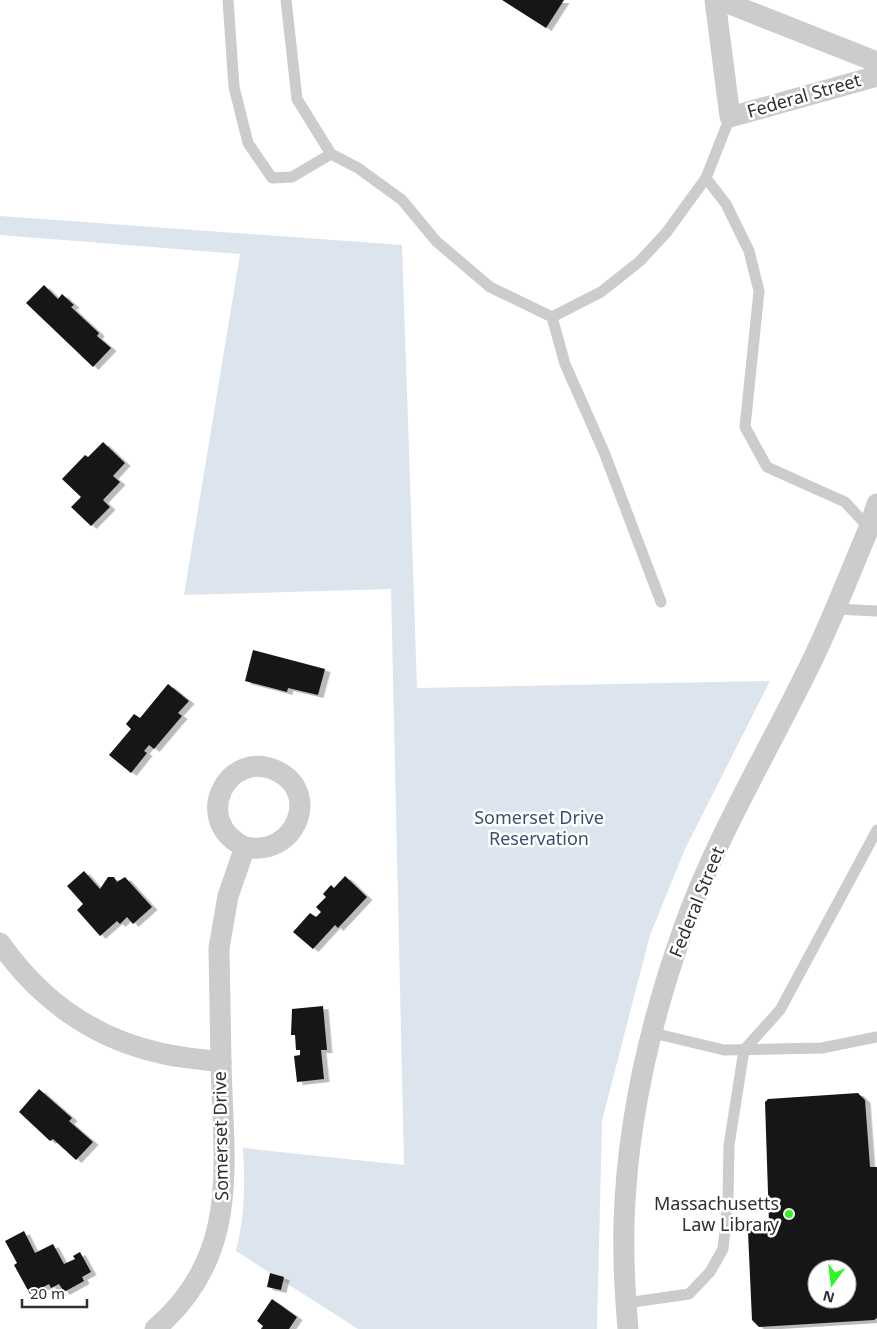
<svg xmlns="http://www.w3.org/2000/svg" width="877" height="1329" font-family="'Noto Sans',sans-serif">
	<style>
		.green { fill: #dce5ee }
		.building { fill: #161616; fill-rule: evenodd; filter: url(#shadow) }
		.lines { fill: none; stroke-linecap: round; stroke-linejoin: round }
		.service { stroke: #ccc; stroke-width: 11 }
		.minor { stroke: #ccc; stroke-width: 21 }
		.poi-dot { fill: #2cf721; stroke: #fff; stroke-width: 2 }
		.labels { text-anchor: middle; stroke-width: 5; stroke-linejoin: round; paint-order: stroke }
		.street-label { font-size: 18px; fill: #2f2f2f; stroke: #fff }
		.park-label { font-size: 18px; fill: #385170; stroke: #fff }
		.poi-label { font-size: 18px; fill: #2f2f2f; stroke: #fff; text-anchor: end }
	</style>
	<defs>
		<filter id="shadow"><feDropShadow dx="5.5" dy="3" stdDeviation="0" flood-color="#0004"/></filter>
	</defs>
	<rect width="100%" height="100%" fill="#fff"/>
	<!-- green -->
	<path class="green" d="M0,216l402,29 15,443 353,-7 -85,168 -35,86 -48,186 -5,208h-239l-122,-78c9,-35 9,-67 7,-103l161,17 -13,-576 -207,6 56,-341 -240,-19z"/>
	<!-- building -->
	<g class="building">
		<path d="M502,0h62l-18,28z"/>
		<path d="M44,285l14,14 4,-5 12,11 -3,2 28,26 -2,3 14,12 -18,19 -67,-64z"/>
		<path d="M103,442l22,21 -12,13 7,6 -17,18 7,7 -19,19 -20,-19 10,-10 -19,-18 23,-24 3,2z"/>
		<path d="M253,650l72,19 -7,26 -30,-7 -1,4 -42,-11z"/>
		<path d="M168,684l21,17 -11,12 4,3 -28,33 -5,-4 -5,6 3,2 -16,20 -22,-18 22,-26 -5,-5 8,-10 6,4z"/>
		<path d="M84,871l16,18 8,-12h6l3,5 8,-5 27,30 -19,17 -6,-7 -7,7 -3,-3 -17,15 -23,-26 6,-6 -16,-18z"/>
		<path d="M345,876l22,21 -29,31 -3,-3 -22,24 -20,-17 17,-19 6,4 5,-5 -5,-5 10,-10 -3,-3 8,-9 3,3z"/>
		<path d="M323,1006l4,44h-6l3,29 -27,3 -3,-26 6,-1v-5h-4l-1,-15h-4l1,-26z"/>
		<path d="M39,1089l33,29 -3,3 24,21 -17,18 -23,-21 -3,2 -31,-29z"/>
		<path d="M858,1093l7,7 5,67h7v151l-3,2 -115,7 -7,-7 -4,-88 5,-7 16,-2 -4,-121 3,-3zM817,1269h30v30h-30z"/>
		<path d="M24,1231l11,22 18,-9 11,20 11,-5 -2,-3 7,-4 11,20 -9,5 2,4 -20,11 -5,-8 -8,4 -2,-4 -19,10 -16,-29 3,-2 -12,-22z"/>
		<path d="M270,1273l14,4 -3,13 -14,-3z"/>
		<path d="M272,1299l25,18 -8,12h-28l2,-3 -6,-5z"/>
	</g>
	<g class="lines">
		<!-- service -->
		<g class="service">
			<path d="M228,0l6,87 14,56 24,35 20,-1 39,-23"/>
			<path d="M286,0l11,99 34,55 27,14 44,32 34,41 54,46 62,30"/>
			<path d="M706,178l20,26 23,47 10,40 -14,136 22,40 78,35 24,26"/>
			<path d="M661,602l-57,-150 -39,-88 -13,-47 49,-25 39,-31 26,-28 40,-55 24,-61"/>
			<path d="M835,609l42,2"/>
			<path d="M653,1033l71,17 98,-2 55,-11"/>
			<path d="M626,1303l63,-9 21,-22 13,-23 5,-49 1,-55 15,-95 36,-40 97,-180"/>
		</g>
		<!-- minor -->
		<g class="minor">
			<path d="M715,0l15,117 147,-41"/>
			<path d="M720,0l157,62"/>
			<path d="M0,943c39,56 93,95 160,110 20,5 41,6 61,9 2,102 21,193 -66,267"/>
			<path d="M221,1062l-2,-114 9,-52 17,-49c50,11 77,-54 32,-76 -50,-24 -87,51 -32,76"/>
			<path d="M628,1329c-3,-35 -5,-71 -4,-107 3,-98 26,-199 59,-292 32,-91 83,-175 125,-261 23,-46 41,-94 61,-141l8,-24"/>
		</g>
	</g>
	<!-- markers -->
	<circle class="poi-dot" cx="789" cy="1214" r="5"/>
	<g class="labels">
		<!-- street labels -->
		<g class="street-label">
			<text transform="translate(804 96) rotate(-16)" y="6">Federal Street</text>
			<text transform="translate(697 902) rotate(-68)" y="6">Federal Street</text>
			<text transform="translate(221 1136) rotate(-91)" y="6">Somerset Drive</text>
		</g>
		<!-- park labels -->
		<g class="park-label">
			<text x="539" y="824">Somerset Drive<tspan x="539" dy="21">Reservation</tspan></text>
		</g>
		<!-- poi labels -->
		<g class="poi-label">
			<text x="779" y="1210">Massachusetts<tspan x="779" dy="21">Law Library</tspan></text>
		</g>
	</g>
	<!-- north arrow -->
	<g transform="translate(832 1284) rotate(195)"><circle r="24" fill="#ffffff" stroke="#acacac"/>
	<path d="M0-4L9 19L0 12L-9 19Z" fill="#2cf721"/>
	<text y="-8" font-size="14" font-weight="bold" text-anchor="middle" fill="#2f2f2f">N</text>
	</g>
	<!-- scale -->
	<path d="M22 1299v8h65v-8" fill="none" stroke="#2f2f2f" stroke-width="2.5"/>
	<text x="30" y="1299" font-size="15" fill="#2f2f2f" stroke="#ffffff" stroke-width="4" paint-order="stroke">20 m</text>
</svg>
